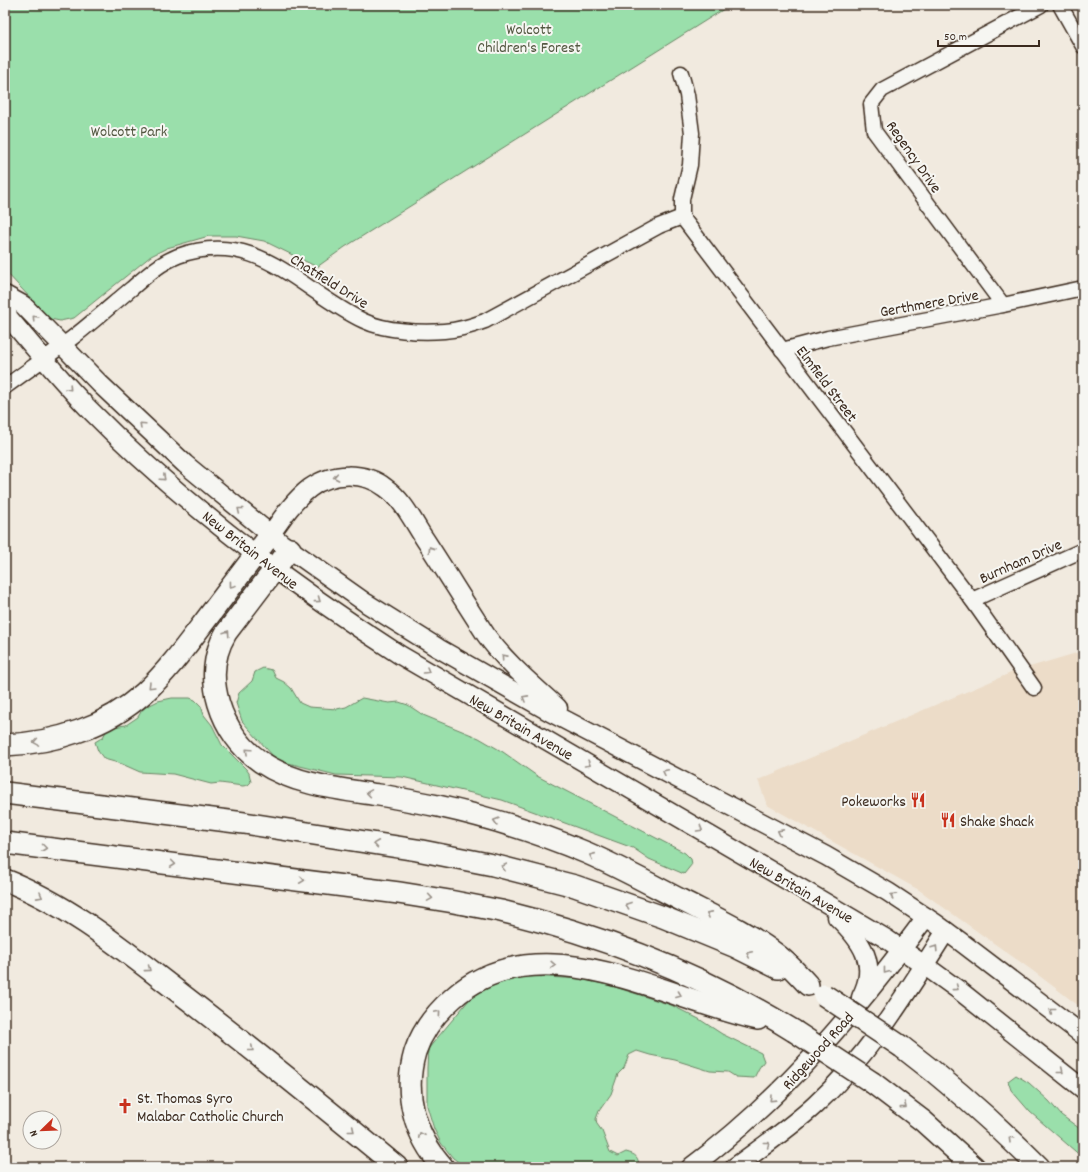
<svg xmlns="http://www.w3.org/2000/svg" width="1088" height="1172" font-family="Dekko,sans-serif">
	<style>
		.built { fill: #ecdcc8 }
		.green { fill: #9adfab; stroke: #6a8464 }
		.lines { fill: none; stroke-linecap: round; stroke-linejoin: round }
		.minor-casing { stroke: #3b2a1e; stroke-width: 17 }
		.major-casing { stroke: #3b2a1e; stroke-width: 21 }
		.highway-casing { stroke: #3b2a1e; stroke-width: 24 }
		.minor { stroke: #f6f6f2; stroke-width: 14 }
		.major { stroke: #f6f6f2; stroke-width: 18 }
		.highway { stroke: #f6f6f2; stroke-width: 21 }
		.highway-bridge-casing { stroke: #3b2a1e; stroke-width: 24; stroke-linecap: butt }
		.highway-bridge { stroke: #f6f6f2; stroke-width: 21 }
		.oneway { stroke: #989088 }
		.labels { text-anchor: middle; stroke-width: 4; stroke-linejoin: round; paint-order: stroke }
		.park-label { font-size: 16px; fill: #535741; stroke: #f6f6f2 }
		.street-label { font-size: 16px; fill: #3b2a1e; stroke: #f6f6f2 }
		.poi-label { font-size: 16px; fill: #3b2a1e; stroke: #f6f6f2; text-anchor: start }
	</style>
	<rect width="100%" height="100%" fill="#f1eadf"/>
	<filter id="ink" filterUnits="userSpaceOnUse"><feTurbulence type="fractalNoise" baseFrequency=".025" numOctaves="2"/><feDisplacementMap in="SourceGraphic" scale="8" xChannelSelector="R" yChannelSelector="G"/><feConvolveMatrix kernelMatrix="1 2 1 2 8 2 1 2 1" color-interpolation-filters="sRGB"/></filter>
	<g filter="url(#ink)">
		<!-- built -->
		<path class="built" d="M1083,651v358l-50,-38 -114,-81 -152,-85 -9,-25 255,-108z"/>
		<!-- green -->
		<g class="green">
			<path d="M5,5h718l1,4 -379,238 -28,20 -53,-26 -28,-5h-27l-42,12 -16,8 -77,62 -14,3 -10,-2 -45,-48z"/>
			<path d="M263,668l9,2 4,8 8,4 7,6 9,15 9,4 28,2 9,-2 16,-9 27,5 10,-1 9,3 15,10 56,23 24,14 34,24 148,77 6,6 1,5 -8,10 -35,-15 -16,-11 -131,-48 -100,-23 -66,-2 -56,-14 -7,-5 -31,-35 -6,-18 3,-10 13,-12 3,-9z"/>
			<path d="M172,698h18l5,2 6,6 3,9 8,10 10,20 24,24 3,4 2,9 -3,3 -5,1 -23,-3 -9,1 -38,-10 -33,-2 -18,-8 -18,-5 -6,-8 -3,-9 8,-5 5,-9 5,-1 13,-2 12,-8 4,-7 4,-3 12,-6z"/>
			<path d="M528,976l54,3 30,7 59,19 28,14 23,15 39,19 3,8 -5,7 -5,10 -18,-1 -8,-5 -18,-1 -35,-11 -25,-5 -13,-4 -8,4 -5,13 -6,6 -7,20 -12,17 -3,8 1,5 5,7 8,21 8,4 8,-4c11,3 11,4 14,15h-175l-12,-9 -12,-15 -7,-14 -7,-23v-38l1,-19 41,-49c17,-14 37,-20 59,-24z"/>
			<path d="M1016,1075l13,8 20,18 12,14 22,16v27l-53,-46 -19,-22 -3,-9z"/>
		</g>
		<g class="lines">
			<defs>
				<g id="minor">
					<path d="M1060,5l23,41"/>
					<path d="M681,73l6,22 5,38 -2,32 -8,34v18l290,383 62,88"/>
					<path d="M1003,305l-129,-174 -3,-27 11,-14 159,-85"/>
					<path d="M782,350l46,-12 175,-33 80,-17"/>
					<path d="M5,387c23,-17 48,-34 71,-52 19,-15 37,-31 55,-46 15,-13 29,-26 47,-33 80,-29 122,35 186,65 21,10 57,12 80,10 14,-1 28,-5 41,-10l174,-95 23,-9"/>
					<path d="M972,600l111,-50"/>
				</g>
				<g id="major">
					<path d="M5,295l18,10 77,79 85,80 96,79 85,60 72,45 112,64 276,144 62,36 47,31 26,19 122,93"/>
					<path d="M5,308l4,10c25,30 50,60 78,89 93,95 201,176 313,248l414,241 71,42 39,27 36,26 123,98"/>
					<path d="M271,534c11,-16 23,-34 39,-46 22,-16 54,-17 76,0 17,12 27,33 38,50 21,32 41,65 62,97 20,28 47,50 72,73"/>
					<path d="M837,917c24,23 42,47 24,80"/>
					<path d="M691,1167c93,-69 167,-158 235,-250"/>
					<path d="M735,1167c27,-20 55,-39 80,-62 54,-49 92,-113 131,-174"/>
				</g>
				<g id="highway">
					<path d="M290,549l-64,84c-26,43 -5,102 35,129 34,23 78,27 118,33 19,3 39,7 59,11 51,11 101,27 149,47 32,14 63,31 94,47 31,16 68,33 95,54 12,9 22,20 32,31"/>
					<path d="M5,745c50,-2 101,-18 139,-52 23,-21 42,-47 61,-72 22,-29 44,-58 66,-87"/>
					<path d="M5,793l239,30 173,27 76,15 82,21 88,31 73,30 42,21"/>
					<path d="M5,843l394,50c34,5 68,11 102,18 102,25 203,64 293,120"/>
					<path d="M5,880c62,24 115,67 167,107 77,59 151,119 225,180"/>
					<path d="M902,1047c49,37 94,77 137,120"/>
					<path d="M873,1083l50,38 51,46"/>
					<path d="M443,1167c-29,-32 -40,-74 -28,-115 7,-21 22,-40 38,-54 87,-77 211,1 305,21"/>
				</g>
			</defs>
			<!-- minor casing -->
			<use href="#minor" class="minor-casing"/>
			<!-- major casing -->
			<use href="#major" class="major-casing"/>
			<!-- highway casing -->
			<use href="#highway" class="highway-casing"/>
			<!-- minor -->
			<use href="#minor" class="minor"/>
			<!-- major -->
			<use href="#major" class="major"/>
			<!-- highway -->
			<use href="#highway" class="highway"/>
			<defs>
				<g id="highway-bridge">
					<path d="M824,995l78,52"/>
					<path d="M794,1031l79,52"/>
				</g>
			</defs>
			<!-- highway-bridge casing -->
			<use href="#highway-bridge" class="highway-bridge-casing"/>
			<!-- highway-bridge -->
			<use href="#highway-bridge" class="highway-bridge"/>
		</g>
		<!-- one-way arrows -->
		<defs><path id="oneway-chevron" d="M-2-3.5L2.5 0L-2 3.5" fill="none" stroke-width="1.6" stroke-linecap="round" stroke-linejoin="round"/></defs>
		<g class="oneway">
			<use href="#oneway-chevron" transform="translate(35 318) rotate(-134)"/>
			<use href="#oneway-chevron" transform="translate(69 388) rotate(47)"/>
			<use href="#oneway-chevron" transform="translate(142 425) rotate(-137)"/>
			<use href="#oneway-chevron" transform="translate(336 477) rotate(169)"/>
			<use href="#oneway-chevron" transform="translate(163 478) rotate(42)"/>
			<use href="#oneway-chevron" transform="translate(240 510) rotate(-141)"/>
			<use href="#oneway-chevron" transform="translate(431 549) rotate(-123)"/>
			<use href="#oneway-chevron" transform="translate(232 585) rotate(127)"/>
			<use href="#oneway-chevron" transform="translate(318 600) rotate(36)"/>
			<use href="#oneway-chevron" transform="translate(227 633) rotate(-56)"/>
			<use href="#oneway-chevron" transform="translate(504 657) rotate(-132)"/>
			<use href="#oneway-chevron" transform="translate(427 671) rotate(30)"/>
			<use href="#oneway-chevron" transform="translate(151 686) rotate(135)"/>
			<use href="#oneway-chevron" transform="translate(525 698) rotate(-151)"/>
			<use href="#oneway-chevron" transform="translate(36 742) rotate(171)"/>
			<use href="#oneway-chevron" transform="translate(248 751) rotate(-137)"/>
			<use href="#oneway-chevron" transform="translate(588 764) rotate(30)"/>
			<use href="#oneway-chevron" transform="translate(665 772) rotate(-153)"/>
			<use href="#oneway-chevron" transform="translate(369 793) rotate(-171)"/>
			<use href="#oneway-chevron" transform="translate(496 821) rotate(-164)"/>
			<use href="#oneway-chevron" transform="translate(700 829) rotate(30)"/>
			<use href="#oneway-chevron" transform="translate(780 832) rotate(-152)"/>
			<use href="#oneway-chevron" transform="translate(376 844) rotate(-172)"/>
			<use href="#oneway-chevron" transform="translate(44 848) rotate(7)"/>
			<use href="#oneway-chevron" transform="translate(592 856) rotate(-156)"/>
			<use href="#oneway-chevron" transform="translate(173 864) rotate(7)"/>
			<use href="#oneway-chevron" transform="translate(504 867) rotate(-166)"/>
			<use href="#oneway-chevron" transform="translate(302 880) rotate(8)"/>
			<use href="#oneway-chevron" transform="translate(40 896) rotate(29)"/>
			<use href="#oneway-chevron" transform="translate(893 896) rotate(-147)"/>
			<use href="#oneway-chevron" transform="translate(430 898) rotate(9)"/>
			<use href="#oneway-chevron" transform="translate(628 905) rotate(-160)"/>
			<use href="#oneway-chevron" transform="translate(709 914) rotate(-152)"/>
			<use href="#oneway-chevron" transform="translate(935 948) rotate(-57)"/>
			<use href="#oneway-chevron" transform="translate(749 954) rotate(-154)"/>
			<use href="#oneway-chevron" transform="translate(553 965) rotate(2)"/>
			<use href="#oneway-chevron" transform="translate(148 969) rotate(37)"/>
			<use href="#oneway-chevron" transform="translate(886 971) rotate(128)"/>
			<use href="#oneway-chevron" transform="translate(956 988) rotate(37)"/>
			<use href="#oneway-chevron" transform="translate(679 995) rotate(21)"/>
			<use href="#oneway-chevron" transform="translate(1052 1011) rotate(-142)"/>
			<use href="#oneway-chevron" transform="translate(438 1013) rotate(-49)"/>
			<use href="#oneway-chevron" transform="translate(251 1049) rotate(39)"/>
			<use href="#oneway-chevron" transform="translate(1061 1071) rotate(39)"/>
			<use href="#oneway-chevron" transform="translate(772 1099) rotate(136)"/>
			<use href="#oneway-chevron" transform="translate(904 1106) rotate(37)"/>
			<use href="#oneway-chevron" transform="translate(352 1130) rotate(39)"/>
			<use href="#oneway-chevron" transform="translate(421 1135) rotate(-115)"/>
			<use href="#oneway-chevron" transform="translate(1011 1139) rotate(-136)"/>
			<use href="#oneway-chevron" transform="translate(767 1144) rotate(-38)"/>
		</g>
	</g>
	<!-- icons -->
	<defs>
		<symbol id="restaurant-bare" viewBox="-9 -9 18 18"><path d="M-5-6h1v4h1v-4h1v4h1v-4h1v5L-1.5 .5V6h-2V.5L-5-1ZM5-6V6H3V1.5H1.5Q1.5-4 5-6Z" fill="#c8321e" stroke="#f6f6f2" stroke-width="2.5" paint-order="stroke"/></symbol>
		<symbol id="church-bare" viewBox="-9 -9 18 18"><path d="M-1.2-6h2.4v3.5h3.3v2.4h-3.3V6h-2.4V-.1h-3.3v-2.4h3.3Z" fill="#c8321e" stroke="#f6f6f2" stroke-width="2.5" paint-order="stroke"/></symbol>
	</defs>
	<g fill-rule="evenodd">
		<use href="#restaurant-bare" x="907" y="789" width="22" height="22"/>
		<use href="#restaurant-bare" x="937" y="809" width="22" height="22"/>
		<use href="#church-bare" x="114" y="1095" width="22" height="22"/>
	</g>
	<g class="labels">
		<!-- park labels -->
		<g class="park-label">
			<text x="529" y="34">Wolcott<tspan x="529" dy="18">Children's Forest</tspan></text>
			<text x="129" y="136">Wolcott Park</text>
		</g>
		<!-- street labels -->
		<g class="street-label">
			<text transform="translate(915 156) rotate(55)" y="6">Regency Drive</text>
			<text transform="translate(330 280) rotate(32)" y="6">Chatfield Drive</text>
			<text transform="translate(929 302) rotate(-10)" y="6">Gerthmere Drive</text>
			<text transform="translate(828 383) rotate(53)" y="6">Elmfield Street</text>
			<text transform="translate(251 549) rotate(38)" y="6">New Britain Avenue</text>
			<text transform="translate(1020 560) rotate(-24)" y="6">Burnham Drive</text>
			<text transform="translate(522 726) rotate(30)" y="6">New Britain Avenue</text>
			<text transform="translate(802 889) rotate(30)" y="6">New Britain Avenue</text>
			<text transform="translate(817 1050) rotate(-48)" y="6">Ridgewood Road</text>
		</g>
		<!-- poi labels -->
		<g class="poi-label">
			<text x="906" y="806" text-anchor="end">Pokeworks</text>
			<text x="960" y="826">Shake Shack</text>
			<text x="137" y="1103">St. Thomas Syro<tspan x="137" dy="18">Malabar Catholic Church</tspan></text>
		</g>
	</g>
	<!-- margin -->
	<rect width="1088" height="1172" fill="none" stroke="#f6f6f2" stroke-width="20"/>
	<rect x="10" y="10" width="1068" height="1152" fill="none" stroke="#3b2a1e" stroke-width="1.5" filter="url(#ink)"/>
	<!-- north arrow -->
	<g transform="translate(42 1130) rotate(247)"><circle r="19" fill="#f6f6f2" stroke="#aba49d"/>
	<path d="M0-3L7 15L0 10L-7 15Z" fill="#c8321e"/>
	<text y="-6" font-size="11" font-weight="bold" text-anchor="middle" fill="#3b2a1e">N</text>
	</g>
	<!-- scale -->
	<path d="M938 40v6h101v-6" fill="none" stroke="#3b2a1e" stroke-width="2"/>
	<text x="944" y="40" font-size="12" fill="#3b2a1e" stroke="#f6f6f2" stroke-width="3" paint-order="stroke">50 m</text>
</svg>
